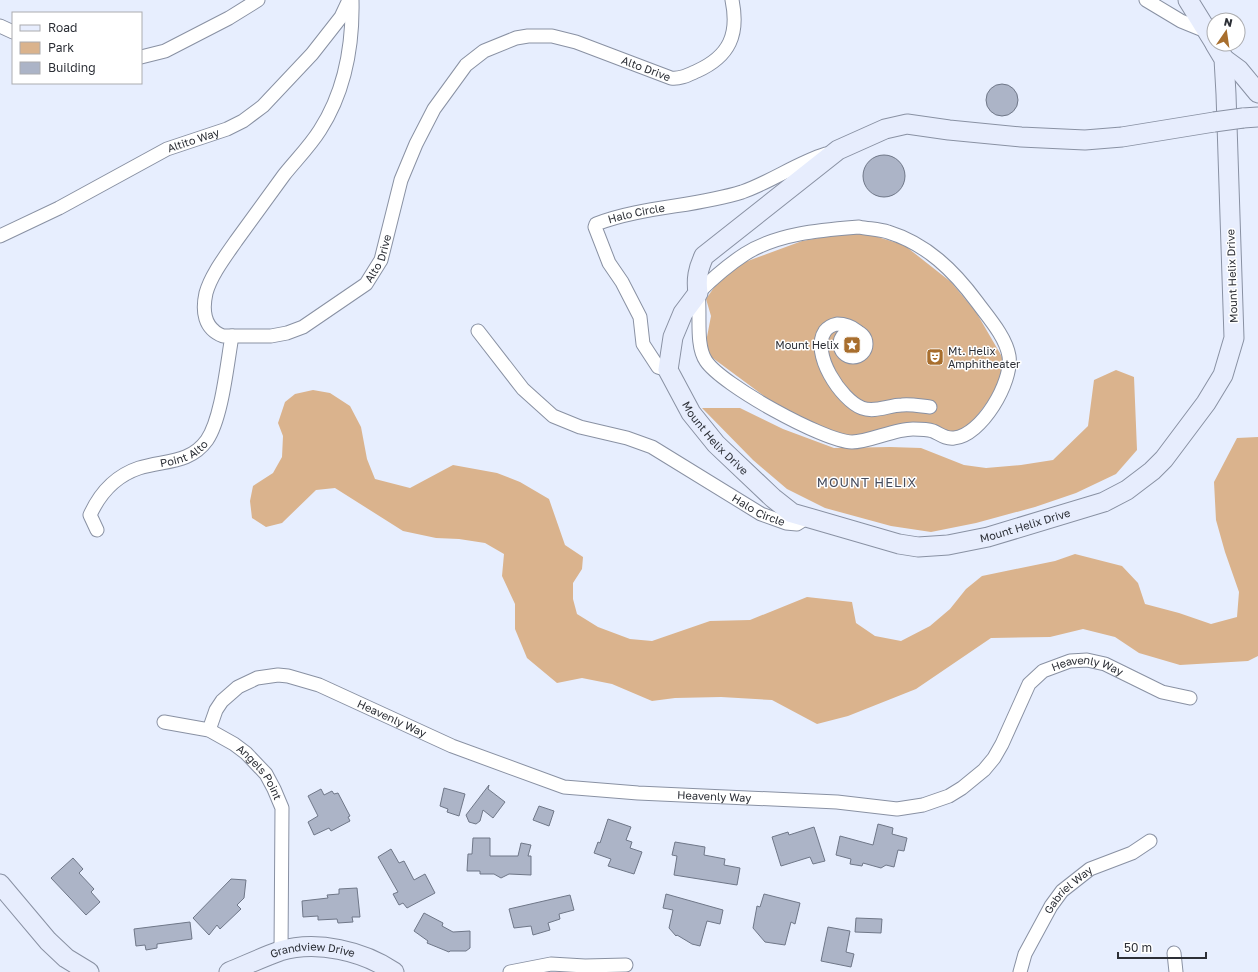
<svg xmlns="http://www.w3.org/2000/svg" width="1258" height="972" font-family="'Golos Text',sans-serif">
	<style>
		.green { fill: #dab38d }
		.building { fill: #acb4c7; stroke: #6f7788 }
		.lines { fill: none; stroke-linecap: round; stroke-linejoin: round }
		.street-casing { stroke: #8991a3; stroke-width: 15 }
		.secondary-casing { stroke: #8991a3; stroke-width: 21 }
		.street { stroke: #fff; stroke-width: 13 }
		.secondary { stroke: #e7edfd; stroke-width: 19 }
		.secondary-bridge-casing { stroke: #8991a3; stroke-width: 21; stroke-linecap: butt }
		.secondary-bridge { stroke: #e7edfd; stroke-width: 19 }
		.labels { text-anchor: middle; stroke-width: 3; stroke-linejoin: round; paint-order: stroke }
		.street-label { font-size: 11px; fill: #2c2f36; stroke: #fff }
		.poi-label { font-size: 11px; fill: #2c2f36; stroke: #fff; text-anchor: end }
		.quarter-label { font-size: 13px; letter-spacing: 1px; fill: #464c5d; stroke: #fff }
	</style>
	<rect width="100%" height="100%" fill="#e7eefe"/>
	<!-- green -->
	<g class="green">
		<path d="M858,231l46,14 47,37 25,30 25,43 3,8 -3,17 -6,12 -22,29 -12,10 -9,1 -36,-7 -67,11 -35,-11 -35,-18 -69,-51 -4,-14 5,-26 -5,-17 16,-23 23,-14 57,-21z"/>
		<path d="M1116,370l18,7 3,73 -21,24 -40,19 -41,14 -59,16 -45,9 -40,-6 -66,-18 -38,-19 -34,-29 -51,-52h38l43,21 51,19 56,-1 31,1 43,17 22,3 35,-3 32,-5 35,-34 6,-46z"/>
		<path d="M313,390l17,3 20,13 11,21 6,32 8,20 35,9 43,-23 44,8 23,9 29,17 16,46 18,12 -1,12 -9,14v16l4,15 21,13 32,12 22,2 58,-20 40,-1 57,-23 45,5 4,21 19,13 26,5 29,-15 20,-17 16,-20 16,-13 73,-15 20,-7 47,12 16,17 7,21 34,9 32,11 26,-7 2,-25 -14,-40 -9,-32 -2,-38 23,-44 21,-1v219l-10,5 -68,4 -41,-12 -24,-16 -32,-8 -33,8 -59,1 -75,51 -68,27 -31,8 -45,-24 -51,-3 -46,1 -23,3 -40,-17 -30,-6 -25,5 -30,-25 -12,-29v-25l-13,-28 2,-22 -19,-11 -26,-4 -23,-1 -33,-7 -68,-43 -19,2 -34,33 -16,4 -14,-9 -2,-17 3,-15 20,-13 9,-16 1,-21 -5,-13 7,-21 10,-8z"/>
	</g>
	<!-- building -->
	<g class="building">
		<circle cx="1002" cy="100" r="16"/>
		<circle cx="884" cy="176" r="21"/>
		<path d="M489,785l-1,4 17,13 -12,16 -10,-8 -3,11 -4,3 -7,-2 -3,-7z"/>
		<path d="M444,788l21,6 -6,22 -12,-4 1,-3 -8,-3z"/>
		<path d="M321,789l3,6 8,-4 2,3 4,-1 12,23 -2,1 2,4 -19,10 -2,-3 -15,7 -6,-13 10,-6 -10,-20z"/>
		<path d="M539,806l15,5 -5,15 -16,-6z"/>
		<path d="M608,819l23,8 -5,13 6,2 -2,6 12,4 -8,22 -26,-8 3,-7 -17,-6 4,-11 2,1z"/>
		<path d="M878,824l15,4 -1,6 15,4 -3,13 -6,-1 -4,17 -8,-2 -5,3 -18,-5 -1,3 -12,-2 1,-5 -15,-4 4,-19 33,9z"/>
		<path d="M814,827l11,34 -12,3 -3,-7 -29,9 -9,-29 16,-5 1,3z"/>
		<path d="M473,838h17v18h28l3,-13 10,2 -3,11h3v19l-22,-1 -8,4 -7,-4h-14v-3h-13l1,-17h4z"/>
		<path d="M675,842l30,5 -1,8 21,4 -1,6 16,3 -3,17 -63,-10 3,-19 -5,-1z"/>
		<path d="M391,849l8,14 5,-2 10,19 11,-6 10,19 -28,15 -4,-5 -4,2 -6,-11 5,-2 -20,-35z"/>
		<path d="M73,858l10,11 -4,4 15,16 -3,3 9,10 -14,13 -35,-37z"/>
		<path d="M231,879l15,1 -2,18 -7,7 4,4 -21,20 -3,-4 -8,10 -16,-17z"/>
		<path d="M357,888l3,29h-8l1,5 -15,1 -1,-4 -19,1v-4l-15,1 -1,-16 26,-3 -1,-3 12,-1v-5z"/>
		<path d="M666,894l57,16 -3,14 -13,-3 -7,25 -8,-2 -15,-9 -1,1 -7,-8 4,-18 -10,-2z"/>
		<path d="M764,894l36,9 -5,21 -4,-2 -6,23 -20,-3 -12,-14 4,-22 3,1z"/>
		<path d="M570,895l4,15 -15,4 1,5 -12,4 2,7 -17,5 -2,-9 -17,2 -5,-19z"/>
		<path d="M424,913l19,10 -1,3 11,6 17,-1v17l-4,3h-16l-1,1 -22,-9 1,-2 -14,-10z"/>
		<path d="M856,918l26,1 -1,14 -26,-1z"/>
		<path d="M190,922l2,17 -35,5v4l-11,2 -1,-5 -9,1 -2,-17z"/>
		<path d="M828,927l22,4 -4,21 8,2 -3,13 -30,-6z"/>
	</g>
	<g class="lines">
		<defs>
			<g id="street">
				<path id="s1" d="M352,0c1,45 -7,91 -32,130 -10,16 -24,30 -36,45 -16,22 -32,44 -48,66 -11,16 -25,34 -30,52 -4,18 -2,36 17,43h48l16,-3 16,-6 63,-43 15,-24 20,-80 15,-36 18,-35 32,-44 18,-14 32,-13 12,-2h24l24,6 95,36c10,1 17,-3 26,-7 33,-15 42,-37 35,-71"/>
				<path d="M1146,0l35,21 27,11"/>
				<path d="M0,26l13,6"/>
				<path d="M141,57l24,-6 64,-33 29,-18"/>
				<path d="M859,227c9,2 20,2 29,5 39,12 66,39 89,70 11,15 29,35 32,54 4,26 -28,80 -55,82 -9,1 -14,-4 -21,-7 -6,-2 -14,-2 -20,-2 -19,0 -44,13 -61,13 -29,-1 -130,-57 -146,-81 -11,-16 -5,-48 -8,-68 14,-14 30,-28 47,-39 33,-21 77,-24 114,-27z"/>
				<path id="s2" d="M0,236l59,-28 108,-59 60,-20 16,-8 20,-15 49,-52 29,-37 8,-17"/>
				<circle cx="853" cy="344" r="13"/>
				<path id="s3" d="M478,331l45,58 30,27 27,11 47,11 25,9 109,67 25,9 11,1 11,-7"/>
				<path d="M857,331c-6,-5 -12,-7 -20,-7 -5,1 -9,3 -12,7 -15,22 16,69 37,77 13,5 27,-3 40,-3 9,-1 18,1 28,2"/>
				<path id="s4" d="M668,370l-10,-3 -15,-23 -3,-27 -18,-35 -13,-19 -14,-36 1,-3c47,-18 99,-17 146,-32 29,-10 55,-29 84,-38"/>
				<path id="s5" d="M97,530l-7,-15c10,-22 25,-39 49,-47 25,-8 51,-4 68,-28 15,-22 20,-76 25,-104"/>
				<path id="s6" d="M164,722l45,8 25,14 12,9 20,21 8,15 8,19 -1,143"/>
				<path id="s7" d="M209,730l7,-20 6,-9 16,-14 19,-9 21,-3 10,1 31,9 133,61 112,41 74,6 199,9 60,7 26,-4 26,-9 13,-8 22,-18 10,-12 8,-14 27,-60 14,-13 27,-10 17,-1 18,4 57,28 28,6"/>
				<path d="M1174,953l2,19"/>
				<path d="M510,972l41,-8 34,2 41,-1"/>
				<path id="s8" d="M1020,972l5,-18 26,-48 11,-15 28,-22 42,-16 18,-12"/>
			</g>
			<g id="secondary">
				<path d="M1188,0l26,42"/>
				<path d="M1224,59l15,11 19,23"/>
				<path d="M1243,118l15,-1"/>
				<path id="s9" d="M1214,122l-92,15 -37,3 -64,-3 -72,-7 -42,-6 -22,5 -47,21 -134,106c-6,13 -8,23 -6,37l-15,20 -10,24 -5,33 23,43 25,31 57,54 19,15 107,31 19,3 30,-2 40,-8 116,-35 23,-12 25,-19 12,-12 42,-56 17,-28 11,-37 -8,-244 -2,-35 -9,-15"/>
				<path d="M0,884l48,57 18,17 23,14"/>
				<path id="s10" d="M229,972c17,-7 34,-15 51,-21 37,-11 83,0 114,21"/>
			</g>
		</defs>
		<!-- street casing -->
		<use href="#street" class="street-casing"/>
		<!-- secondary casing -->
		<use href="#secondary" class="secondary-casing"/>
		<!-- street -->
		<use href="#street" class="street"/>
		<!-- secondary -->
		<use href="#secondary" class="secondary"/>
		<defs>
			<path id="secondary-bridge" d="M1214,122l29,-4"/>
		</defs>
		<!-- secondary-bridge casing -->
		<use href="#secondary-bridge" class="secondary-bridge-casing"/>
		<!-- secondary-bridge -->
		<use href="#secondary-bridge" class="secondary-bridge"/>
	</g>
	<!-- icons -->
	<defs>
		<symbol id="sight-square" viewBox="-11 -11 22 22"><rect x="-9" y="-9" width="18" height="18" rx="4" fill="#a86e2d" stroke="#fff"/><path d="M0-6L1.8-2.2L6-1.7L2.9 1.2L3.7 5.4L0 3.3L-3.7 5.4L-2.9 1.2L-6-1.7L-1.8-2.2Z" fill="#fff"/></symbol>
		<symbol id="theatre-square" viewBox="-11 -11 22 22"><rect x="-9" y="-9" width="18" height="18" rx="4" fill="#a86e2d" stroke="#fff"/><path d="M-5-5.5Q0-4 5-5.5V0Q5 5 0 6Q-5 5-5 0ZM-3.3-2.5H-1v1.5H-3.3ZM1-2.5H3.3v1.5H1ZM-2.8 1Q0 5.5 2.8 1Z" fill="#fff"/></symbol>
	</defs>
	<g fill-rule="evenodd">
		<use href="#sight-square" x="842" y="335" width="20" height="20"/>
		<use href="#theatre-square" x="925" y="347" width="20" height="20"/>
	</g>
	<g class="labels">
		<!-- street labels -->
		<g class="street-label">
			<text dy="4" stroke="none"><textPath href="#s1" startOffset="981">Alto Drive</textPath></text>
			<text dy="4" stroke="none"><textPath href="#s2" startOffset="216">Altito Way</textPath></text>
			<text dy="4" stroke="none"><textPath href="#s4" startOffset="211">Halo Circle</textPath></text>
			<text dy="4" stroke="none"><textPath href="#s1" startOffset="573">Alto Drive</textPath></text>
			<text transform="translate(1232 276) rotate(-92)" y="4">Mount Helix Drive</text>
			<text dy="4" stroke="none"><textPath href="#s9" startOffset="760">Mount Helix Drive</textPath></text>
			<text dy="4" stroke="none"><textPath href="#s5" startOffset="134">Point Alto</textPath></text>
			<text dy="4" stroke="none"><textPath href="#s3" startOffset="342">Halo Circle</textPath></text>
			<text dy="4" stroke="none"><textPath href="#s9" startOffset="1108">Mount Helix Drive</textPath></text>
			<text dy="4" stroke="none"><textPath href="#s7" startOffset="998">Heavenly Way</textPath></text>
			<text dy="4" stroke="none"><textPath href="#s7" startOffset="218">Heavenly Way</textPath></text>
			<text dy="4" stroke="none"><textPath href="#s6" startOffset="113">Angels Point</textPath></text>
			<text dy="4" stroke="none"><textPath href="#s7" startOffset="554">Heavenly Way</textPath></text>
			<text dy="4" stroke="none"><textPath href="#s8" startOffset="97">Gabriel Way</textPath></text>
			<text dy="4" stroke="none"><textPath href="#s10" startOffset="88">Grandview Drive</textPath></text>
		</g>
		<!-- poi labels -->
		<g class="poi-label">
			<text x="839" y="349">Mount Helix</text>
			<text x="948" y="355" text-anchor="start">Mt. Helix<tspan x="948" dy="13">Amphitheater</tspan></text>
		</g>
		<!-- quarter labels -->
		<g class="quarter-label">
			<text x="867" y="487">MOUNT HELIX</text>
		</g>
	</g>
	<!-- legend -->
	<rect x="12" y="12" width="130" height="72" fill="#ffffff" stroke="#abacaf"/>
	<rect x="20" y="25" width="20" height="6" fill="#e7edfd" stroke="#abacaf"/>
	<text x="48" y="32" font-size="12" fill="#2c2f36">Road</text>
	<rect x="20" y="42" width="20" height="12" fill="#dab38d" stroke="#abacaf"/>
	<text x="48" y="52" font-size="12" fill="#2c2f36">Park</text>
	<rect x="20" y="62" width="20" height="12" fill="#acb4c7" stroke="#abacaf"/>
	<text x="48" y="72" font-size="12" fill="#2c2f36">Building</text>
	<!-- north arrow -->
	<g transform="translate(1226 32) rotate(13)"><circle r="19" fill="#ffffff" stroke="#abacaf"/>
	<path d="M0-3L7 15L0 10L-7 15Z" fill="#a86e2d"/>
	<text y="-6" font-size="11" font-weight="bold" text-anchor="middle" fill="#2c2f36">N</text>
	</g>
	<!-- scale -->
	<path d="M1118 952v6h88v-6" fill="none" stroke="#2c2f36" stroke-width="2"/>
	<text x="1124" y="952" font-size="12" fill="#2c2f36" stroke="#ffffff" stroke-width="3" paint-order="stroke">50 m</text>
</svg>
